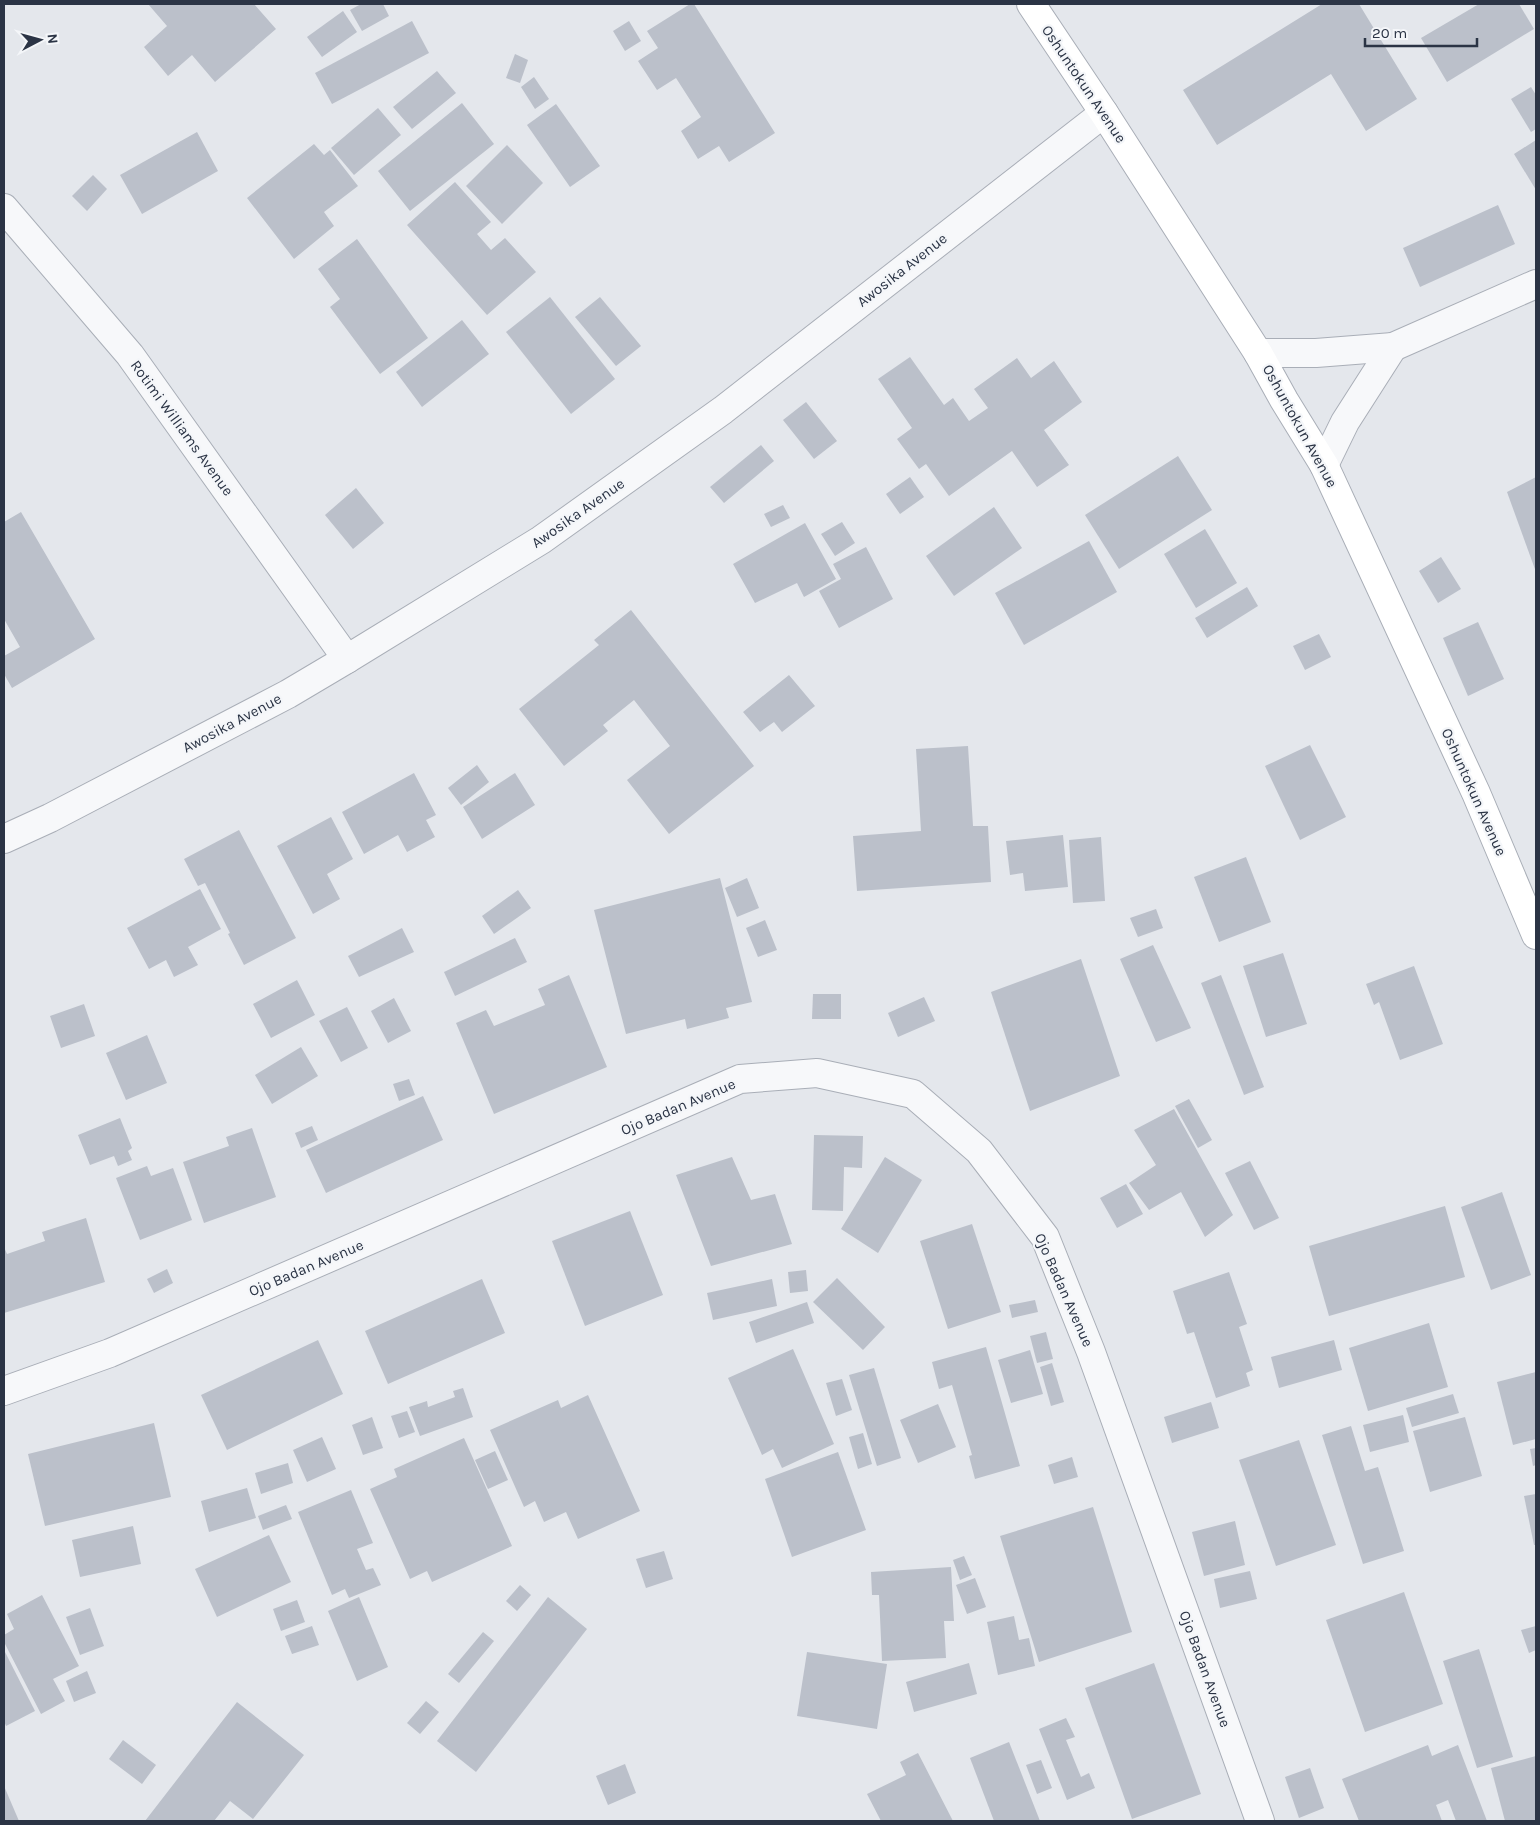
<svg xmlns="http://www.w3.org/2000/svg" width="1540" height="1825" font-family="Karla,sans-serif">
	<style>
		.building { fill: #bbc0ca }
		.lines { fill: none; stroke-linecap: round; stroke-linejoin: round }
		.minor-casing { stroke: #a9aeb7; stroke-width: 30 }
		.tertiary-casing { stroke: #a9aeb7; stroke-width: 30 }
		.secondary-casing { stroke: #a9aeb7; stroke-width: 30 }
		.minor { stroke: #f7f8fa; stroke-width: 28 }
		.tertiary { stroke: #f7f8fa; stroke-width: 28 }
		.secondary { stroke: #fff; stroke-width: 28 }
		.labels { text-anchor: middle; stroke-width: 4.5; stroke-linejoin: round; paint-order: stroke }
		.street-label { font-size: 15px; fill: #2b3445; stroke: #f4f6f9 }
	</style>
	<rect width="100%" height="100%" fill="#e4e7ec"/>
	<!-- building -->
	<g class="building">
		<path d="M148,4h106l22,25 -61,53 -23,-27 -24,21 -24,-29 23,-21z"/>
		<path d="M361,4h22l6,12 -27,15 -12,-21z"/>
		<path d="M690,4h4l81,129 -46,29 -10,-16 -21,13 -17,-28 20,-14 -25,-39 -19,12 -19,-29 20,-13 -11,-17z"/>
		<path d="M1322,4h37l58,95 -51,32 -35,-57 -114,71 -34,-55z"/>
		<path d="M1479,4h40l15,25 -87,53 -26,-44z"/>
		<path d="M343,11l14,21 -35,25 -15,-20z"/>
		<path d="M412,21l17,32 -97,51 -17,-31z"/>
		<path d="M629,21l12,20 -16,10 -12,-20z"/>
		<path d="M515,54l13,6 -8,23 -14,-5z"/>
		<path d="M437,71l19,22 -44,36 -19,-22z"/>
		<path d="M534,77l15,22 -14,10 -14,-22z"/>
		<path d="M1531,87l5,8v34l-5,3 -20,-33z"/>
		<path d="M462,103l32,41 -84,67 -32,-40z"/>
		<path d="M556,104l44,62 -30,21 -43,-62z"/>
		<path d="M378,108l23,27 -47,40 -23,-27z"/>
		<path d="M197,132l21,39 -76,43 -22,-39z"/>
		<path d="M1536,140v50l-22,-36z"/>
		<path d="M314,144l10,11 6,-5 28,36 -34,26 10,14 -40,33 -47,-61z"/>
		<path d="M507,145l36,38 -41,41 -36,-38z"/>
		<path d="M93,175l14,14 -20,22 -15,-15z"/>
		<path d="M455,182l36,40 -14,12 14,16 14,-12 31,34 -49,43 -80,-90z"/>
		<path d="M1498,205l17,39 -95,43 -17,-39z"/>
		<path d="M357,239l71,99 -48,36 -50,-67 10,-8 -22,-30z"/>
		<path d="M550,297l65,82 -44,35 -65,-82z"/>
		<path d="M600,297l41,49 -25,20 -41,-49z"/>
		<path d="M462,320l27,34 -67,53 -26,-35z"/>
		<path d="M910,357l34,48 9,-7 16,23 19,-13 -14,-19 43,-31 14,20 23,-17 28,41 -38,28 25,35 -32,22 -25,-36 -63,45 -23,-32 -7,5 -22,-30 15,-11 -34,-49z"/>
		<path d="M806,402l31,39 -23,18 -31,-39z"/>
		<path d="M761,445l13,16 -50,42 -14,-16z"/>
		<path d="M1178,456l34,54 -93,59 -34,-54z"/>
		<path d="M910,477l14,20 -24,17 -14,-20z"/>
		<path d="M1536,477v95l-29,-80z"/>
		<path d="M356,488l28,35 -31,26 -28,-34z"/>
		<path d="M783,505l7,13 -19,9 -7,-13z"/>
		<path d="M994,507l28,41 -68,48 -28,-40z"/>
		<path d="M21,512l74,127 -83,49 -8,-14v-18l16,-9 -16,-28v-97z"/>
		<path d="M842,522l13,21 -20,13 -14,-22z"/>
		<path d="M805,523l31,56 -32,18 -7,-14 -42,20 -22,-39z"/>
		<path d="M1205,529l32,54 -41,25 -32,-54z"/>
		<path d="M1089,541l28,51 -93,53 -29,-52z"/>
		<path d="M866,547l27,52 -54,29 -20,-37 22,-12 -8,-15z"/>
		<path d="M1441,557l20,32 -23,14 -19,-32z"/>
		<path d="M1247,587l11,19 -51,32 -12,-20z"/>
		<path d="M631,610l123,156 -85,68 -42,-54 43,-34 -36,-46 -31,25 5,6 -44,35 -45,-57 80,-64 -5,-5z"/>
		<path d="M1478,622l26,57 -36,17 -25,-58z"/>
		<path d="M1319,634l12,23 -26,13 -12,-24z"/>
		<path d="M789,675l26,31 -33,26 -8,-10 -14,10 -17,-20z"/>
		<path d="M1310,745l36,72 -46,23 -35,-74z"/>
		<path d="M968,746l5,80h15l3,56 -134,9 -4,-55 68,-5 -5,-82z"/>
		<path d="M477,765l12,17 -28,23 -13,-17z"/>
		<path d="M414,773l22,42 -10,5 9,17 -28,15 -9,-17 -34,19 -22,-42z"/>
		<path d="M515,773l20,32 -53,34 -19,-32z"/>
		<path d="M331,817l22,42 -26,15 13,25 -27,15 -36,-68z"/>
		<path d="M239,830l57,108 -52,27 -16,-31 2,-1 -25,-50 -7,3 -14,-27z"/>
		<path d="M1063,835l5,52 -43,4 -2,-18 -13,2 -4,-34z"/>
		<path d="M1101,837l4,64 -32,2 -4,-63z"/>
		<path d="M1246,857l25,65 -52,20 -25,-65z"/>
		<path d="M720,878l32,124 -26,6 3,10 -42,11 -2,-10 -59,15 -32,-124z"/>
		<path d="M747,878l12,30 -22,9 -12,-29z"/>
		<path d="M200,889l21,40 -33,18 10,18 -24,12 -8,-17 -17,9 -22,-41z"/>
		<path d="M518,890l13,18 -37,26 -12,-18z"/>
		<path d="M1156,909l7,19 -25,9 -8,-19z"/>
		<path d="M765,920l12,30 -19,7 -12,-29z"/>
		<path d="M402,928l12,24 -55,25 -11,-21z"/>
		<path d="M515,938l12,24 -72,34 -11,-24z"/>
		<path d="M1153,945l38,83 -35,14 -36,-83z"/>
		<path d="M1283,953l24,71 -41,13 -23,-71z"/>
		<path d="M1081,959l39,117 -90,35 -39,-119z"/>
		<path d="M1414,966l29,78 -43,16 -21,-58 -5,3 -8,-21z"/>
		<path d="M569,975l38,92 -113,47 -38,-91 30,-13 8,16 51,-21 -7,-16z"/>
		<path d="M1221,975l43,112 -20,8 -43,-112z"/>
		<path d="M297,980l18,35 -44,23 -18,-34z"/>
		<path d="M813,994h28v25h-29z"/>
		<path d="M924,997l11,24 -37,16 -10,-24z"/>
		<path d="M394,998l17,33 -23,12 -17,-32z"/>
		<path d="M84,1004l11,32 -34,12 -11,-32z"/>
		<path d="M347,1007l21,41 -27,14 -22,-41z"/>
		<path d="M147,1035l20,48 -41,17 -20,-47z"/>
		<path d="M301,1047l17,29 -46,28 -17,-29z"/>
		<path d="M409,1079l6,16 -16,6 -6,-17z"/>
		<path d="M423,1096l20,44 -117,53 -20,-43z"/>
		<path d="M1189,1099l23,41 -14,8 -23,-42z"/>
		<path d="M1174,1109l59,106 -28,22 -24,-45 -32,18 -20,-27 27,-18 -22,-35z"/>
		<path d="M120,1118l12,30 -4,3 4,9 -14,6 -4,-10 -24,9 -12,-30z"/>
		<path d="M312,1126l6,14 -17,8 -6,-15z"/>
		<path d="M252,1128l24,69 -72,26 -21,-61 46,-16 -3,-9z"/>
		<path d="M814,1135l49,1 -1,32 -18,-1 -1,44 -31,-1z"/>
		<path d="M732,1157l19,43 24,-6 17,50 -81,22 -35,-91z"/>
		<path d="M885,1157l37,23 -44,73 -37,-24z"/>
		<path d="M1250,1161l29,57 -25,12 -29,-57z"/>
		<path d="M147,1166l4,10 22,-8 19,52 -52,20 -24,-62z"/>
		<path d="M1126,1184l17,30 -26,14 -17,-30z"/>
		<path d="M1502,1192l29,83 -40,15 -30,-83z"/>
		<path d="M1445,1206l20,71 -136,39 -20,-70z"/>
		<path d="M630,1211l33,84 -78,31 -33,-85z"/>
		<path d="M86,1218l19,64 -101,31v-66l3,7 38,-13 -3,-9z"/>
		<path d="M972,1224l29,88 -53,17 -28,-88z"/>
		<path d="M167,1269l6,14 -19,10 -7,-14z"/>
		<path d="M806,1270l2,21 -18,2 -2,-21z"/>
		<path d="M1229,1272l18,52 -8,3 14,43 -7,3 4,13 -34,12 -22,-66 -7,2 -14,-43z"/>
		<path d="M837,1278l48,49 -22,23 -50,-48z"/>
		<path d="M482,1279l23,54 -117,51 -23,-53z"/>
		<path d="M772,1279l5,27 -64,14 -6,-27z"/>
		<path d="M1035,1300l3,12 -26,6 -3,-13z"/>
		<path d="M807,1302l7,21 -58,20 -7,-21z"/>
		<path d="M1429,1323l19,64 -80,24 -19,-63z"/>
		<path d="M1046,1332l7,27 -16,4 -7,-27z"/>
		<path d="M318,1340l25,54 -116,56 -26,-55z"/>
		<path d="M1334,1340l8,30 -63,18 -8,-31z"/>
		<path d="M986,1347l34,119 -45,13 -6,-23 3,-1 -20,-70 -13,4 -7,-27z"/>
		<path d="M793,1349l41,95 -52,24 -9,-19 -11,6 -34,-77z"/>
		<path d="M1030,1350l13,44 -32,9 -13,-43z"/>
		<path d="M1052,1363l12,39 -13,4 -11,-39z"/>
		<path d="M874,1368l27,90 -24,8 -28,-91z"/>
		<path d="M1536,1372v67l-23,6 -16,-63z"/>
		<path d="M842,1379l10,31 -16,6 -10,-33z"/>
		<path d="M463,1388l10,29 -53,19 -11,-29 18,-6 1,6 27,-10 -2,-6z"/>
		<path d="M1453,1394l6,19 -47,14 -6,-19z"/>
		<path d="M588,1395l52,116 -62,28 -12,-27 -22,10 -9,-21 -11,6 -34,-77 68,-30 3,8z"/>
		<path d="M1211,1402l8,26 -47,15 -8,-26z"/>
		<path d="M938,1404l18,43 -38,16 -18,-43z"/>
		<path d="M407,1411l8,21 -16,6 -8,-22z"/>
		<path d="M1403,1415l6,27 -39,10 -7,-27z"/>
		<path d="M372,1417l11,31 -20,7 -11,-30z"/>
		<path d="M1465,1417l17,59 -52,16 -17,-61z"/>
		<path d="M154,1423l17,74 -126,29 -17,-72z"/>
		<path d="M1351,1426l14,45 13,-4 26,84 -41,13 -41,-129z"/>
		<path d="M863,1433l9,31 -14,5 -9,-32z"/>
		<path d="M322,1437l14,32 -29,13 -14,-32z"/>
		<path d="M464,1438l48,108 -80,36 -5,-11 -17,8 -40,-90 27,-12 -3,-8z"/>
		<path d="M1299,1440l37,105 -60,21 -37,-106z"/>
		<path d="M1536,1448v17l-3,1 -3,-17z"/>
		<path d="M495,1451l13,29 -20,9 -13,-29z"/>
		<path d="M838,1452l28,78 -74,27 -27,-78z"/>
		<path d="M1072,1457l6,20 -24,7 -6,-19z"/>
		<path d="M288,1463l5,20 -32,11 -6,-21z"/>
		<path d="M247,1488l9,30 -47,14 -8,-31z"/>
		<path d="M351,1490l22,53 -16,6 9,21 7,-2 8,17 -32,13 -4,-9 -13,6 -34,-83z"/>
		<path d="M1536,1494v51h-2l-10,-49z"/>
		<path d="M286,1505l6,14 -29,11 -5,-14z"/>
		<path d="M1093,1507l39,125 -93,30 -39,-126z"/>
		<path d="M1235,1521l10,44 -41,11 -12,-44z"/>
		<path d="M133,1526l8,38 -61,13 -8,-37z"/>
		<path d="M269,1535l22,47 -74,35 -22,-48z"/>
		<path d="M664,1551l9,28 -27,9 -10,-29z"/>
		<path d="M964,1556l8,19 -12,5 -7,-20z"/>
		<path d="M951,1567l3,54h-10l2,37 -64,3 -3,-66h-7l-1,-23z"/>
		<path d="M1250,1571l7,28 -37,9 -6,-29z"/>
		<path d="M975,1578l11,29 -19,7 -11,-29z"/>
		<path d="M520,1585l11,10 -14,16 -11,-10z"/>
		<path d="M1404,1592l39,112 -78,28 -39,-112z"/>
		<path d="M42,1595l37,71 -26,13 12,22 -24,13 -37,-72v-7l10,-6 -7,-15z"/>
		<path d="M359,1597l29,70 -31,14 -29,-70z"/>
		<path d="M548,1597l39,32 -111,143 -39,-31z"/>
		<path d="M297,1600l8,22 -24,9 -8,-22z"/>
		<path d="M90,1608l14,38 -24,9 -14,-38z"/>
		<path d="M1014,1616l5,24 10,-2 6,28 -37,9 -11,-53z"/>
		<path d="M312,1626l7,19 -27,9 -7,-18z"/>
		<path d="M1536,1626v24l-7,3 -8,-23z"/>
		<path d="M483,1632l11,9 -35,42 -11,-9z"/>
		<path d="M1479,1649l34,108 -36,11 -34,-107z"/>
		<path d="M4,1650l31,61 -29,15 -2,-5z"/>
		<path d="M807,1652l80,12 -10,65 -80,-13z"/>
		<path d="M969,1663l8,31 -63,18 -8,-30z"/>
		<path d="M1154,1663l47,131 -69,25 -47,-131z"/>
		<path d="M87,1671l9,22 -22,9 -8,-21z"/>
		<path d="M426,1701l13,11 -19,22 -13,-11z"/>
		<path d="M237,1702l67,53 -51,64 -23,-18 -16,20h-69z"/>
		<path d="M1066,1718l9,19 -9,3 15,37 8,-4 6,15 -28,12 -28,-71z"/>
		<path d="M123,1740l33,25 -14,19 -33,-25z"/>
		<path d="M1009,1742l31,79h-46l-24,-63z"/>
		<path d="M1428,1745l4,11 26,-11 29,76h-31l-8,-21 -12,5 6,16h-83l-17,-42z"/>
		<path d="M918,1753l35,68h-72l-14,-27 39,-19 -6,-13z"/>
		<path d="M1536,1756v65h-31l-14,-53z"/>
		<path d="M1041,1760l11,28 -15,6 -11,-29z"/>
		<path d="M625,1764l11,29 -28,12 -12,-29z"/>
		<path d="M1310,1768l14,40 -25,10 -14,-41z"/>
		<path d="M4,1786l15,35h-15z"/>
	</g>
	<g class="lines">
		<defs>
			<g id="minor">
				<path d="M4,208l126,147 217,304"/>
				<path d="M1258,353h58l77,-6 143,-63"/>
				<path d="M1324,465l21,-43 48,-75"/>
				<path d="M4,1391l106,-38 630,-274 77,-6 96,21 66,57 66,86 46,115 169,469"/>
			</g>
			<path id="tertiary" d="M4,839l46,-21 238,-124 59,-35 194,-119 182,-130 381,-297"/>
			<path id="secondary" d="M1031,4l73,109 154,240 26,47 40,65 152,328 60,142"/>
		</defs>
		<!-- minor casing -->
		<use href="#minor" class="minor-casing"/>
		<!-- tertiary casing -->
		<use href="#tertiary" class="tertiary-casing"/>
		<!-- secondary casing -->
		<use href="#secondary" class="secondary-casing"/>
		<!-- minor -->
		<use href="#minor" class="minor"/>
		<!-- tertiary -->
		<use href="#tertiary" class="tertiary"/>
		<!-- secondary -->
		<use href="#secondary" class="secondary"/>
	</g>
	<g class="labels">
		<!-- street labels -->
		<g class="street-label">
			<text transform="translate(1084 84) rotate(56)" y="5">Oshuntokun Avenue</text>
			<text transform="translate(902 270) rotate(-38)" y="5">Awosika Avenue</text>
			<text transform="translate(1300 426) rotate(61)" y="5">Oshuntokun Avenue</text>
			<text transform="translate(182 428) rotate(54)" y="5">Rotimi Williams Avenue</text>
			<text transform="translate(578 513) rotate(-35)" y="5">Awosika Avenue</text>
			<text transform="translate(232 723) rotate(-28)" y="5">Awosika Avenue</text>
			<text transform="translate(1474 792) rotate(66)" y="5">Oshuntokun Avenue</text>
			<text transform="translate(678 1107) rotate(-23)" y="5">Ojo Badan Avenue</text>
			<text transform="translate(306 1268) rotate(-23)" y="5">Ojo Badan Avenue</text>
			<text transform="translate(1064 1290) rotate(66)" y="5">Ojo Badan Avenue</text>
			<text transform="translate(1205 1669) rotate(70)" y="5">Ojo Badan Avenue</text>
		</g>
	</g>
	<!-- border -->
	<rect width="1540" height="1825" fill="none" stroke="#2b3445" stroke-width="10"/>
	<!-- north arrow -->
	<g transform="translate(40 40) rotate(84)" stroke="#f4f6f9" stroke-width="4" paint-order="stroke">
	<path d="M0-4L9 19L0 12L-9 19Z" fill="#2b3445"/>
	<text y="-8" font-size="14" font-weight="bold" text-anchor="middle" fill="#2b3445">N</text>
	</g>
	<!-- scale -->
	<path d="M1365 38v8h112v-8" fill="none" stroke="#2b3445" stroke-width="2.5"/>
	<text x="1372" y="38" font-size="15" fill="#2b3445" stroke="#f4f6f9" stroke-width="4" paint-order="stroke">20 m</text>
</svg>
